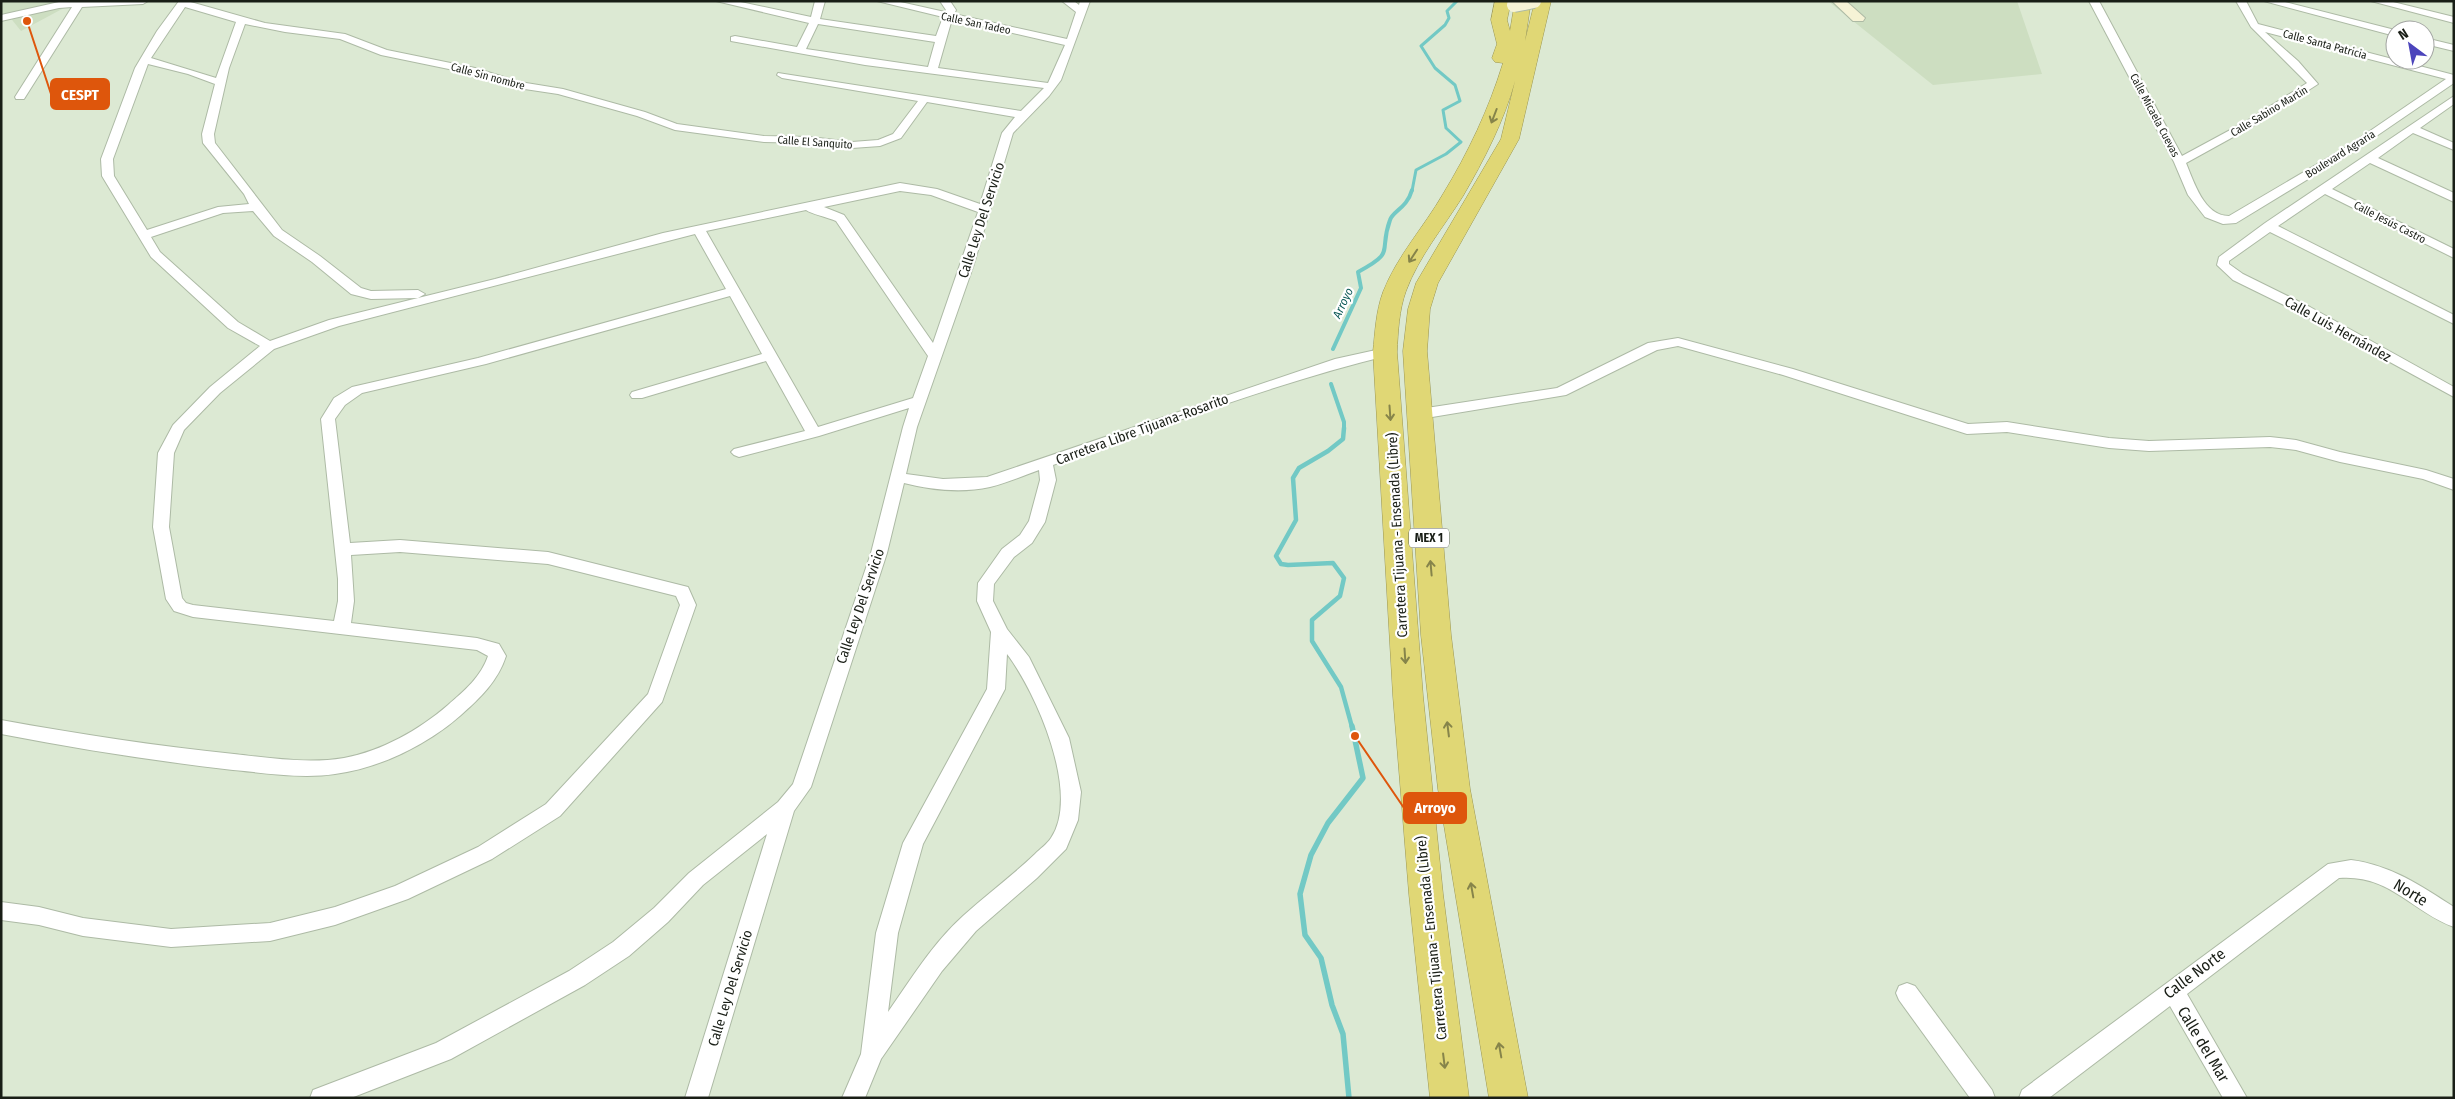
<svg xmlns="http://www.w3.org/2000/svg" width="2455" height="1099" font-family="'Fira Sans Condensed',sans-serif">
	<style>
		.built { fill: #cddec1 }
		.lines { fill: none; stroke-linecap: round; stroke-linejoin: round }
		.stream-far3 { stroke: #72c9c5; stroke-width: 3 }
		.stream-far2 { stroke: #72c9c5; stroke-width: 4 }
		.stream-far1 { stroke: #72c9c5; stroke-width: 4.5 }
		.stream { stroke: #72c9c5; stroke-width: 5.5 }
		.street-casing { stroke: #adbaa5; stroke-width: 2 }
		.secondary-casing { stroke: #adbaa5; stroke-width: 2 }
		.highway-casing { stroke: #9a9654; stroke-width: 1 }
		.street { fill: #fff; fill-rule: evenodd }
		.secondary { fill: #f6f3d6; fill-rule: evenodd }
		.highway { fill: #e0d775; fill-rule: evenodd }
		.secondary-bridge-casing { stroke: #adbaa5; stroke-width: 16; stroke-linecap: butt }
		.secondary-bridge { stroke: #f6f3d6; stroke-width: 14 }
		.oneway { stroke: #86844a }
		.labels { text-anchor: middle; stroke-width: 4.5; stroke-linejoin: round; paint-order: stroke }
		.far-street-label { font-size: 11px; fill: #191e16; stroke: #fff }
		.far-water-label { font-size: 12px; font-style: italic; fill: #0d5a57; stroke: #fff }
		.shield { fill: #fff; stroke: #5e625c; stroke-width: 1 }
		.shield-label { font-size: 12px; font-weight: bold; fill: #191e16 }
		.street-label { font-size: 14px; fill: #191e16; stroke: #fff }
		.near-street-label { font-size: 16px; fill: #191e16; stroke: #fff }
		.leader { fill: none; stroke: #de560c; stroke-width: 2 }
		.callout-dot { fill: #de560c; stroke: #fff; stroke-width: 2 }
		.callout { fill: #de560c; stroke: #de560c; stroke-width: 2 }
		.callout-label { font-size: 15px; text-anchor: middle; font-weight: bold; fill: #fff }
	</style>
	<rect width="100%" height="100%" fill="#dce9d3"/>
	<!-- built -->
	<g class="built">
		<path d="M1,1h76l-56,30 -12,-15 -8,-4z"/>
		<path d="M1828,1h189l25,73 -109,11z"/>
	</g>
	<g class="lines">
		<!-- stream-far3 -->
		<path class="stream-far3" d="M1412,191l4,-21 30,-16 15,-12 -15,-14 -3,-18 17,-9 -5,-16 -20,-17 -14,-22 24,-21 4,-7 -2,-7 10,-10"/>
		<!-- stream-far2 -->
		<g class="stream-far2">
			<path d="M1333,349l28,-61 -3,-16c39,-21 20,-19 32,-52 3,-9 17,-12 22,-30"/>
			<path d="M1331,384l13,38v7"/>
		</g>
		<!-- stream-far1 -->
		<path class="stream-far1" d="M1344,428l-1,11 -15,12 -29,17 -6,10 3,42 -20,36 5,8 7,1 45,-2 11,15 -4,18 -28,24v21l29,46 11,40"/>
		<!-- stream -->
		<path class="stream" d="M1349,1098l-6,-64 -11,-29 -11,-47 -16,-23 -5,-41 11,-39 17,-32 35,-45 -11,-52"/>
		<defs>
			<g id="street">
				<path d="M148,1l-5,3 -61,3 -58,92h-8l-1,-2 57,-90 -13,1 -58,13v-6l58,-13z"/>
				<path d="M179,1h8l78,22 80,11 42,16 88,18 45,14 43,7 82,23 32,12 87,12 46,1 42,5 26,-2 15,-6 25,-33 -136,-23 -5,-3 1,-2 243,38 23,-23 -179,-23 -134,-24v-4l4,-1 62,11 12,-24 -93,-22h20l75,16 4,-16h10l-5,18 116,17 7,-19 -66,-16h19l49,11 1,-2 -6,-9h10l6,9 -2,4 113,25 9,-27 -14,-11h12l5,4 1,-4h10l-29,79 -12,16 -36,37 -40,134 -56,160 -11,47 37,5 44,-2 348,-118 50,-11 7,4 -2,3c-115,28 -226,71 -337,110l3,15 -11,42 -13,21 -18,14 -20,27 -1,17 14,28 22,28 40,81 12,54 -3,28 -12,29 -29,29 -61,53 -34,40 -61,88 -16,39h-23l19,-44 15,-121 27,-90 84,-154 4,-57 -14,-31 1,-18 24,-34 18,-14 9,-14 11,-41 -1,-10c-16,6 -33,13 -49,17 -27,6 -59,3 -86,-4l-17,70 -76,234 -17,24 -86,287h-23l82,-264 -64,51 -35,37 -39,34 -44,29 -134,74 -100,39h-41l3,-8 123,-47 133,-72 44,-29 41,-34 35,-35 89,-71 15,-18 78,-231 32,-126 6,-19 -90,28 -80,21 -5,-2 -3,-3 3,-3 71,-18 -39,-70 -124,37h-10l-2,-3 2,-3 130,-38 -32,-58 -244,68 -124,29 -17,12 -10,14 15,124 50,-3 148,12 140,35 8,18 -34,97 -102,114 -68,43 -84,40 -73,26 -65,16 -99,6 -88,-11 -44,-11 -38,-5v-18l38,5 44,11 88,11 99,-6 65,-16 60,-21 83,-39 68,-43 102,-110 32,-89 -4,-9 -128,-32 -148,-12 -49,3 3,46 -3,22 126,15 22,6 7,12c-8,25 -26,42 -45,59 -34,30 -81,53 -126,59 -33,5 -69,-1 -102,-4 -78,-9 -155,-21 -232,-36v-14c77,14 155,26 233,34 36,4 74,10 110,4 38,-7 75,-28 104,-53 16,-14 33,-28 40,-49l-11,-6 -284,-33 -19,-6 -8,-12 -13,-72 5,-74 15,-28 37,-38 50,-41 -32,-18 -77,-71 -49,-81 -1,-17 34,-91 22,-37zM185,7l51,15 -20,56 -65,-20zM952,19l113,26 -17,38 -110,-15zM245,24l40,8 55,7 41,16 92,19 45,14 40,6 79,22 38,14 89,12 46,1 42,5 28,-2 21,-8 26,-36 88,15 -13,16 -22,71 -43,-15 -37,-6 -237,50 -168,46 -166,41 -59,21 -32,-19 -78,-70 -9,-15 72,-24 30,-2 21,25 38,26 39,32 20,5 47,-1 7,-4 -7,-4 -47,1 -10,-3 -41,-32 -38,-26 -67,-87 -1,-9 15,-66zM818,24l117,18 -7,25 -122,-18zM148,64l40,10 27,10 -13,50 1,9 41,51 5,10 -31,3 -71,23 -33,-54 -1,-17zM900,191l31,4 47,17 -45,131 -89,-128 -20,-8zM806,210c5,4 21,7 30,11l92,135 -15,42 -95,29 -112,-196zM695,234l31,55 -248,69 -126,29 -18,11 -13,21 17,160v22l-4,20 -141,-16 -7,-2 -4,-5 -13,-71 5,-74 10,-23 36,-37 54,-44 65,-23zM1007,654c29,38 74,140 44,184 -4,6 -11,11 -16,16 -23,22 -49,41 -72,62 -30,27 -52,63 -75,96l10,-79 25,-89 82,-155z"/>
				<path d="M2089,1h10l83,155 63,-34 62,-39 -56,-56 -15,-26h10l12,23 196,51v8l-98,67 -120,73 -13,1 -18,-7 -17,-22 -14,-33zM2265,32l181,47 -98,67 -119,70c-25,0 -35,-34 -43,-53l67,-37 65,-42 -20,-23z"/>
				<path d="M2264,1h17l114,29v6z"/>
				<path d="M2371,1h18l65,16v6z"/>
				<path d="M2425,38l29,7v6l-29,-7z"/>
				<path d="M2454,96v8l-34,24 34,15v7l-41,-17 -35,25 76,35v9l-84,-39 -38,26 122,60v9l-129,-64 -47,32 176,89v9l-184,-92 -41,29v3l14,10 67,33 144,80v10l-154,-84 -67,-33 -16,-15 2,-8 46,-34z"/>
				<path d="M1678,338l115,31 175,55 39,-2 102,16 40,3 121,-4 26,3 44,12 86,18 28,9v11l-31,-11 -83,-17 -44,-12 -26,-3 -121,4 -40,-3 -102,-16 -40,2 -184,-59 -105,-29 -21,4 -91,45 -146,24 -7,-5 7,-5 137,-21 91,-45z"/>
				<path d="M2351,860c40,5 70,26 103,47v20c-42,-15 -64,-53 -115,-49l-152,116 60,104h-24l-53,-92 -121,92h-30l3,-8 306,-226z"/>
				<path d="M1907,983l8,3 77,104 3,8h-25l-71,-98 -3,-7 3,-7z"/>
			</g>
			<path id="secondary" d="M1832,1h14l19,17 -2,3h-10z"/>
			<path id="highway" d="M1495,1h16l-4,19 3,11 5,-30h16l-6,40 10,-40h16l-32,138 -81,144 -8,26 -3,42 24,284 19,154 58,309h-39l-51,-309 -17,-154 -18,-284 5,-42 8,-26 85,-144 14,-58c-11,40 -31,79 -52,115 -20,32 -44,60 -57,95 -7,19 -8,41 -9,61l26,344 20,198 26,204h-39l-21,-204 -16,-198 -20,-344c2,-20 3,-41 10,-60 14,-36 41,-65 60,-98 25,-41 46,-85 60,-131l-8,-1 -3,-4 5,-14 -6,-24z"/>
		</defs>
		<!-- street casing -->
		<use href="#street" class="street-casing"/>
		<!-- secondary casing -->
		<use href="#secondary" class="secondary-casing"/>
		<!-- highway casing -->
		<use href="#highway" class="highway-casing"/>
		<!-- street -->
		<use href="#street" class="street"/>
		<!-- secondary -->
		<use href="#secondary" class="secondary"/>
		<!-- highway -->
		<use href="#highway" class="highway"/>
		<defs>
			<path id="secondary-bridge" d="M1514,5l20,-4"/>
		</defs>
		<!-- secondary-bridge casing -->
		<use href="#secondary-bridge" class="secondary-bridge-casing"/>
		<!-- secondary-bridge -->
		<use href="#secondary-bridge" class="secondary-bridge"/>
	</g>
	<!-- one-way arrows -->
	<defs><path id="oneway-shaft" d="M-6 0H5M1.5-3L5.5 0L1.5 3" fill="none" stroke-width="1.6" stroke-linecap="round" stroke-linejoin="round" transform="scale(1.25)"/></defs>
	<g class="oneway">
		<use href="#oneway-shaft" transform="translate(1494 116) rotate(111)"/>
		<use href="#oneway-shaft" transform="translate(1413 256) rotate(123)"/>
		<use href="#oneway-shaft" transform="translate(1390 413) rotate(86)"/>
		<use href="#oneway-shaft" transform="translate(1431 568) rotate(-95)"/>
		<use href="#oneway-shaft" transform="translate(1405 656) rotate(86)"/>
		<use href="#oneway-shaft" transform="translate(1448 729) rotate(-97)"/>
		<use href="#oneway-shaft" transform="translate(1472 890) rotate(-100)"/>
		<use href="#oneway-shaft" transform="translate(1500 1050) rotate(-100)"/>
		<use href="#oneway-shaft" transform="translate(1444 1061) rotate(83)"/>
	</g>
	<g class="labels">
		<!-- far-street labels -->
		<g class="far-street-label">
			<text transform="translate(976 23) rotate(12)" y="4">Calle San Tadeo</text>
			<text transform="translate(2325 44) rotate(15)" y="4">Calle Santa Patricia</text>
			<text transform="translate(488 76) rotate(15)" y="4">Calle Sin nombre</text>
			<text transform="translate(2269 111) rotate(-31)" y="4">Calle Sabino Martín</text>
			<text transform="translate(2155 115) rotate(62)" y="4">Calle Micaela Cuevas</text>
			<text transform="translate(815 142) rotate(4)" y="4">Calle El Sanquito</text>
			<text transform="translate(2340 154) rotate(-32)" y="4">Boulevard Agraria</text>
			<text transform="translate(2390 222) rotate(27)" y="4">Calle Jesús Castro</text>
		</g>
		<!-- far-water labels -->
		<g class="far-water-label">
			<text transform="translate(1343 303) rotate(-65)" y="4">Arroyo</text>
		</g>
		<!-- shield labels -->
		<rect class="shield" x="1409" y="528.5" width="40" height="19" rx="4"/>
		<g class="shield-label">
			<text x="1429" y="542">MEX 1</text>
		</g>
		<!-- street labels -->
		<g class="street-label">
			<text transform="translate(981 220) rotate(-72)" y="5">Calle Ley Del Servicio</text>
			<text transform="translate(2338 329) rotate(29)" y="5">Calle Luis Hernández</text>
			<text transform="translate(1142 429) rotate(-20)" y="5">Carretera Libre Tijuana-Rosarito</text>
			<text transform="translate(1397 535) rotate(-93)" y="5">Carretera Tijuana - Ensenada (Libre)</text>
			<text transform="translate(860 606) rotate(-71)" y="5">Calle Ley Del Servicio</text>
			<text transform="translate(1431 938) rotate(-96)" y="5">Carretera Tijuana - Ensenada (Libre)</text>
			<text transform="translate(730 988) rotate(-73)" y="5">Calle Ley Del Servicio</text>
		</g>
		<!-- near-street labels -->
		<g class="near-street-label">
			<text transform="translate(2411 892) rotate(31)" y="6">Norte</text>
			<text transform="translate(2194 973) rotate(-37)" y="6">Calle Norte</text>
			<text transform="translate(2204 1044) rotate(59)" y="6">Calle del Mar</text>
		</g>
	</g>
	<!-- callouts -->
	<path class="leader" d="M27 21L51 94M1355 736L1404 808"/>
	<g class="callout-dot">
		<circle cx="27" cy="21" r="5"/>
		<circle cx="1355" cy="736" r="5"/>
	</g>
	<g class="callout">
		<rect x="51" y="79" width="58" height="30" rx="5"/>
		<rect x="1404" y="793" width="62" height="30" rx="5"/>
	</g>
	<g class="callout-label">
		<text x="80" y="100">CESPT</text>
		<text x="1435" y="813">Arroyo</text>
	</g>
	<!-- border -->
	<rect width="2455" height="1099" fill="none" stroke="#191e16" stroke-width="5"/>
	<!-- north arrow -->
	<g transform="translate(2410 45) rotate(328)"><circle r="24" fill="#ffffff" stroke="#a3a5a2"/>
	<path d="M0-4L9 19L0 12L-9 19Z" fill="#4c45bc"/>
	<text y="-8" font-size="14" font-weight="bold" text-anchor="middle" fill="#191e16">N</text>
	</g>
</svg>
